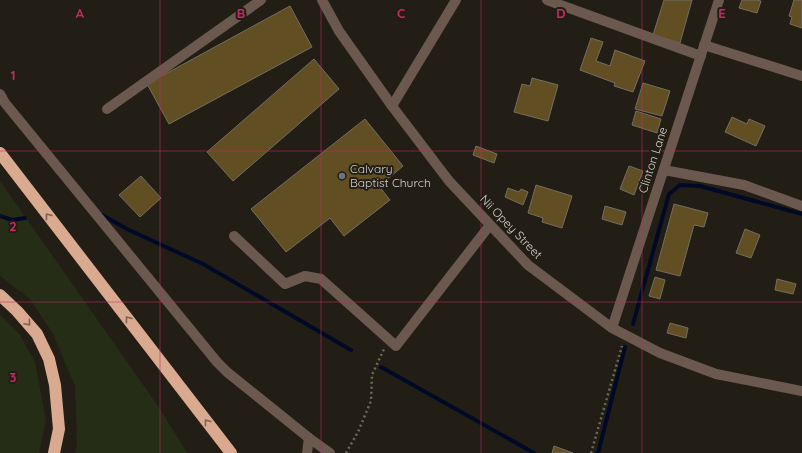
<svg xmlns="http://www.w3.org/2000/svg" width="802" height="453" font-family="Quicksand,sans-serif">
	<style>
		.green { fill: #252d16 }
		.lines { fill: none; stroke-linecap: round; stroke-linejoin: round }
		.stream { stroke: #000a26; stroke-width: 4 }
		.building { fill: #624e23; stroke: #736e63 }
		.path { stroke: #6c6961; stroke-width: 2.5; stroke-dasharray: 2 3; stroke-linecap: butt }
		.minor { stroke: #6b584e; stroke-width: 10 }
		.highway { stroke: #d9a990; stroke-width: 12 }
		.oneway { stroke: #7e6452 }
		.grid { fill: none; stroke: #c42b66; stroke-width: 1; stroke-opacity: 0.55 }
		.worship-dot { fill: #6b7280; stroke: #221e15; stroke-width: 1.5 }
		.labels { text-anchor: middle; stroke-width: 4; stroke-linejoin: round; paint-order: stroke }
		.street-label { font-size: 12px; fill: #d5d3cd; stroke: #221e15 }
		.poi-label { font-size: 12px; fill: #d5d3cd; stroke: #221e15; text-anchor: start }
		.grid-label { font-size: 13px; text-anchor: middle; font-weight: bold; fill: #c42b66; stroke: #221e15; stroke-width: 4; stroke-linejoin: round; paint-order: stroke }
	</style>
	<rect width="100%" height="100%" fill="#221e15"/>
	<!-- green -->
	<g class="green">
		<path d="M0,181l160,228 27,44h-112l2,-8 -2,-59 -23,-54 -22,-33 -30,-23z"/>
		<path d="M0,315l20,20 15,27 11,58 -7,33h-39z"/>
	</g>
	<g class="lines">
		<!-- stream -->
		<g class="stream">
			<path d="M100,214l29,16 74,34 148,86"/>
			<path d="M0,216l12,4 13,-2"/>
			<path d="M633,324l36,-130 11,-9 20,1 102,28"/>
			<path d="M381,367l153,86"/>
			<path d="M598,453l27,-106"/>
		</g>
	</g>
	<!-- building -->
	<g class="building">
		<path d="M664,0h28l-12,43 -27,-8z"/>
		<path d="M742,0h14l5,1 -4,12 -18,-5z"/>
		<path d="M794,0h8v28l-12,-4 2,-7 -3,-1z"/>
		<path d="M290,6l22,41 -143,77 -22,-40z"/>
		<path d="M591,38l12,4 -7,19 14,5 5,-16 30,11 -12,31 -19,-6 1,-3 -35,-13z"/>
		<path d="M314,59l25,30 -106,92 -26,-29z"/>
		<path d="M532,78l26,7 -10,36 -34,-9 8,-28 8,2z"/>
		<path d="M643,83l27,8 -8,25 -27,-7z"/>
		<path d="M636,111l25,8 -4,14 -25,-8z"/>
		<path d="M732,117l15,7 2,-5 16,7 -9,20 -31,-14z"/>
		<path d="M365,119l38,47 -24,20 11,14 -46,36 -14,-18 -44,34 -35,-43z"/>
		<path d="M476,146l21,8 -3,9 -21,-8z"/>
		<path d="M629,166l14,5 -9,24 -14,-6z"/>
		<path d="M141,176l20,22 -21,19 -21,-22z"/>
		<path d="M536,185l36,11 -10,32 -20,-6 1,-4 -15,-5z"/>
		<path d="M508,188l11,4 2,-3 7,3 -5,13 -18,-8z"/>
		<path d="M674,204l34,9 -4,14 -10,-2 -14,51 -24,-6z"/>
		<path d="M605,206l21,6 -4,13 -20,-6z"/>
		<path d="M745,229l15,6 -9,23 -15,-5z"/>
		<path d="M655,277l10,3 -5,19 -11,-3z"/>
		<path d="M777,279l19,5 -3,10 -18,-4z"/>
		<path d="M670,323l18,5 -2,10 -19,-5z"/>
		<path d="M554,446l19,7h-21z"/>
	</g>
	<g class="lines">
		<!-- path -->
		<g class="path">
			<path d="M346,453l12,-21 13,-31 1,-26 12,-26"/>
			<path d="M591,453l31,-107"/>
		</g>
		<!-- minor -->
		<g class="minor">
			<path d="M322,0l17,31 53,75 57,75 79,84 84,63 48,25 56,21 86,17"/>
			<path d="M547,0l154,56"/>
			<path d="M704,45l98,31"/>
			<path d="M0,94l5,9 212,259 10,10 82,66 21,15"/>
			<path d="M392,106l64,-106"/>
			<path d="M107,109l154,-109"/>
			<path d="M664,170l80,15 58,21"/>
			<path d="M234,236l51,48 20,-8 16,3 75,67 94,-121"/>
			<path d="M612,328l107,-328"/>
			<path d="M307,453l2,-15"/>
		</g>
		<!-- highway -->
		<g class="highway">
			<path d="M0,153l231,300"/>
			<path d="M0,295l17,16 20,23 12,25 6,26 4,44 -5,24"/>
		</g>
	</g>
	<!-- one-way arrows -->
	<defs><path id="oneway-chevron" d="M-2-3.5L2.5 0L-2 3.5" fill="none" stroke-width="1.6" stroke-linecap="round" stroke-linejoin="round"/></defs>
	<g class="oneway">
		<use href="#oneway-chevron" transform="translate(48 216) rotate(-127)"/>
		<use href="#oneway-chevron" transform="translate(128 319) rotate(-127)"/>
		<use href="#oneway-chevron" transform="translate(28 323) rotate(49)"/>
		<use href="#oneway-chevron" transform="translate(207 422) rotate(-128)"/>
	</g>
	<!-- grid -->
	<path class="grid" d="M160,0v453M321,0v453M481,0v453M642,0v453M0,151h802M0,302h802"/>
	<!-- markers -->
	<circle class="worship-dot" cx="342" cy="176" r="4"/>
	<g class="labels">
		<!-- street labels -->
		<g class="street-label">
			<text transform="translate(653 160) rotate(-72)" y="4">Clinton Lane</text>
			<text transform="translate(511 227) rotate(46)" y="4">Nii Opey Street</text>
		</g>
		<!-- poi labels -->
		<g class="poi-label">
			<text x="350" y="173">Calvary<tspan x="350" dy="14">Baptist Church</tspan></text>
		</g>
	</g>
	<g class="grid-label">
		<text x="80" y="18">A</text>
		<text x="241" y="18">B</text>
		<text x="401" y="18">C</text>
		<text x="561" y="18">D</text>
		<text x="722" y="18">E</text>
		<text x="13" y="80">1</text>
		<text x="13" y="231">2</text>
		<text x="13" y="382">3</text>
	</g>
</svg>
